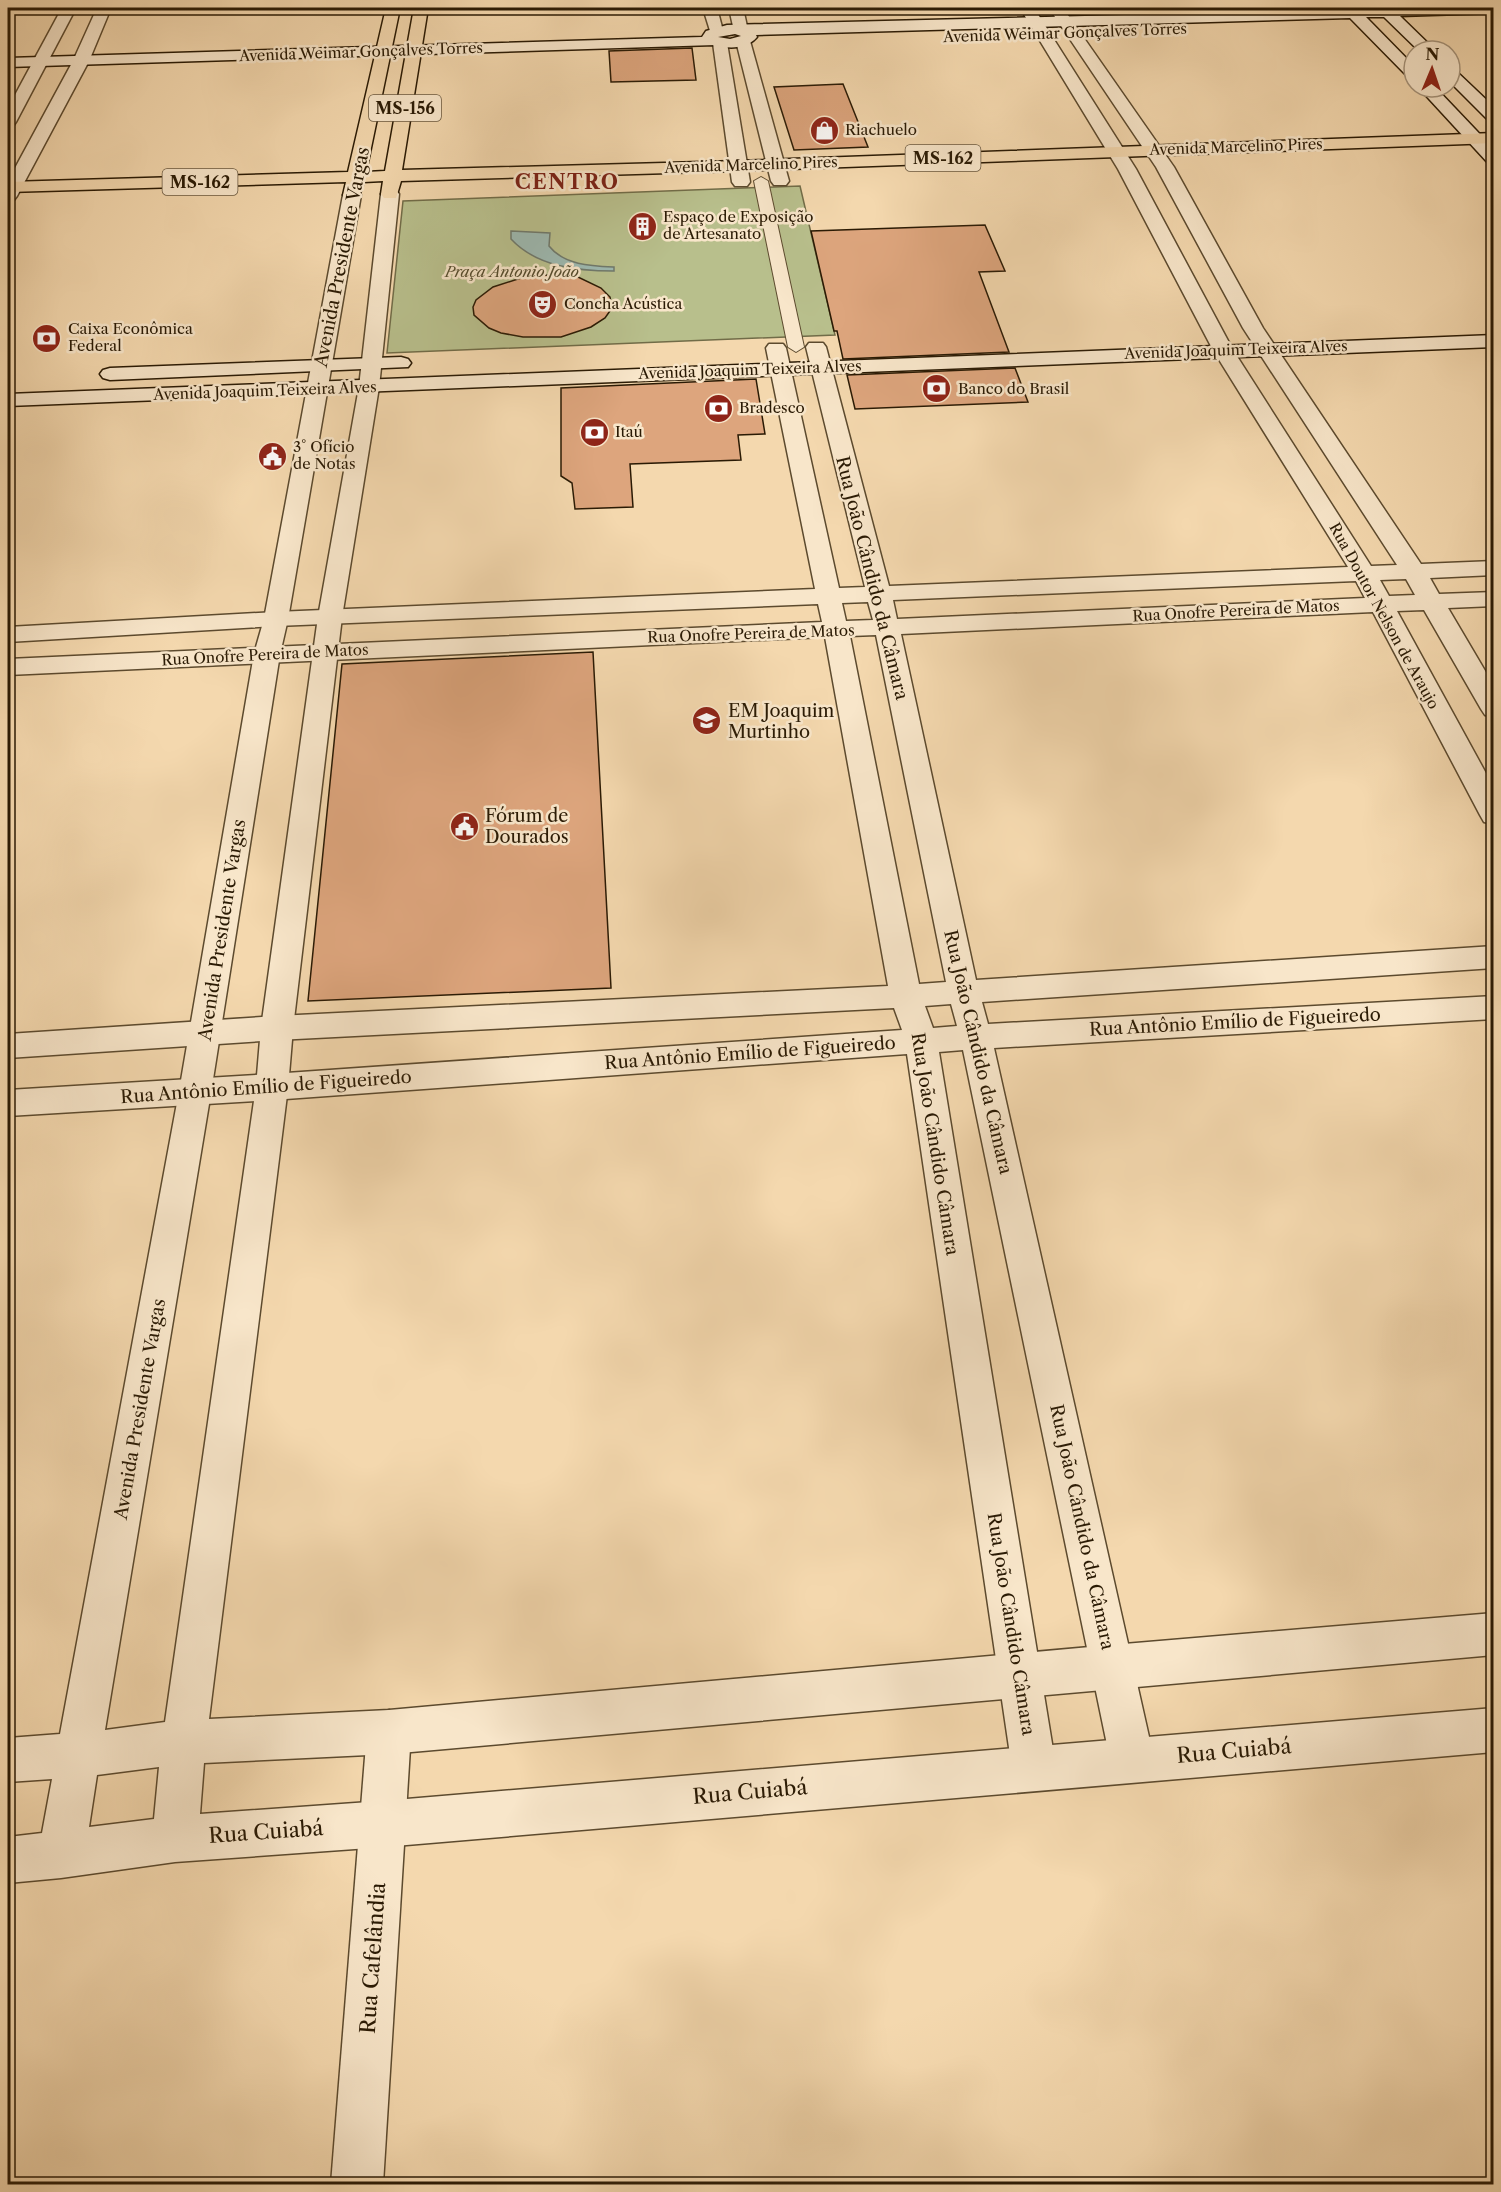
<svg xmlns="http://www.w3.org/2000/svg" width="1501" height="2192" font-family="'Libre Caslon Text',serif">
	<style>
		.green { fill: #b8bf8c; stroke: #716c48; stroke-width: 1.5 }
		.water { fill: #9db9b1; stroke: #6f796c; stroke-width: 1.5 }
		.building { fill: #dda57d; stroke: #2a1a04; stroke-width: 1.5 }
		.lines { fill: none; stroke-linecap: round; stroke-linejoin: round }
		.pedestrian-casing { stroke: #5c4a2e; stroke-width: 2 }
		.minor-casing { stroke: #5c4a2e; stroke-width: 3 }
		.tertiary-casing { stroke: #5c4a2e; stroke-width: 3 }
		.secondary-casing { stroke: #2a1a04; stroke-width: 3 }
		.primary-casing { stroke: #2a1a04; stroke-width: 3 }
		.pedestrian { fill: #f8e6ca; fill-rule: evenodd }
		.minor { fill: #f8e6ca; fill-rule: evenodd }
		.tertiary { fill: #f8e6ca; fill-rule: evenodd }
		.secondary { fill: #f8e6ca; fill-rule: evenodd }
		.primary { fill: #f4d8ae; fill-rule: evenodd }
		.labels { text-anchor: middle; stroke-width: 5; stroke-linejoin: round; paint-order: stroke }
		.far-street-label { font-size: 15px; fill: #2a1a04; stroke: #f8e6ca }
		.far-poi-label { font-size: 15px; fill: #2a1a04; stroke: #f8e6ca; text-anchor: start }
		.far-park-label { font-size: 15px; font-style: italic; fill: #554c2d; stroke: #f8e6ca }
		.shield { fill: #f8e6ca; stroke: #68573f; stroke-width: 1.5 }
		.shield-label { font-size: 16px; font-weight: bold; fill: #2a1a04 }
		.street-label { font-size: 18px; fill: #2a1a04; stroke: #f8e6ca }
		.poi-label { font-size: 18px; fill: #2a1a04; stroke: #f8e6ca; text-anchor: start }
		.far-district-label { font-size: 20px; font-weight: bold; letter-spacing: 1.5px; fill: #7a1f14; stroke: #f8e6ca }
		.near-street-label { font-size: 21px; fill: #2a1a04; stroke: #f8e6ca }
	</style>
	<rect width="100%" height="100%" fill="#f4d8ae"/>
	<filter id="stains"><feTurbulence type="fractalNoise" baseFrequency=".00333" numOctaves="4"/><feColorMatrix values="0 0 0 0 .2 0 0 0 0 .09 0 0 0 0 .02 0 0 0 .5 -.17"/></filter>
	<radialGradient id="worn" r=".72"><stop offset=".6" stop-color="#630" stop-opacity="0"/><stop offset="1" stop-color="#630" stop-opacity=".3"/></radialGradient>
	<!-- green -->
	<path class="green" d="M800,186l35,149 -448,18 16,-152z"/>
	<!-- water -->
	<path class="water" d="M511,231l39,2 -1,13c15,19 42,20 65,21v4c-36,0 -77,-4 -103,-32z"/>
	<!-- building -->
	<g class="building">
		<path d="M692,48l4,32 -85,2 -2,-31z"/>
		<path d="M843,84l25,63 -74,3 -20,-63z"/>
		<path d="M985,225l20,46 -26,1 30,80 -166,7 -6,-28h-3l-23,-100z"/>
		<path d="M543,275l35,2 23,11 9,9 2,11 -7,10 -14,9 -30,10h-38l-22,-4 -12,-5 -15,-13 -1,-8 3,-7 17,-13 28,-9z"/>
		<path d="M1015,368l13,34 -173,7 -8,-34z"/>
		<path d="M756,379l9,55 -27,1 3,25 -111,4 3,43 -58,2 -3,-26 -11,-7v-88z"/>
		<path d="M593,652l18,336 -303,13 34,-337z"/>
	</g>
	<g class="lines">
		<defs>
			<path id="pedestrian" d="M761,177l7,4 36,166 -8,5 -8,-5 -34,-166z"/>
			<g id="minor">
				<path d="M62,8h14l-60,114 -2,3 -6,2v-19z"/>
				<path d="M97,8h14l-22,53 -72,135 -3,4 -6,1v-20l65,-120z"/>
				<path d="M703,8h14l6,23 -2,3h-10z"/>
				<path d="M729,8h14l5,23 -2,3 -5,1 -7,-4z"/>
				<path d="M1020,8h14l102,161 97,181 138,216 26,-1 -154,-237 -87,-161 -107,-159h14l111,159 89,161 158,236 73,-3v14l-64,3 9,16 55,-2v14l-46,2 46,78v31l-9,-2 -4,-6 -57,-99 -27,1 97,177v36l-10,-2 -4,-7 -107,-203 -472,22 75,346 518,-34v22l-512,34 6,22 506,-28v23l-500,29 160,711 -6,16 -16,6 -16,-6 -6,-16 -147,-709 -24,2 117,716 -6,16 -16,6 -16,-6 -6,-16 -105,-714 -635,46 -264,16v-26l264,-16 630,-44 -8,-22 -617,32 -269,18v-24l269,-18 611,-30 -63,-349 -817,38v-16l814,-37 -4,-18 -542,22 -268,16v-15l268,-15 539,-23 -49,-241 3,-4h14l3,4 53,240 26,-1 -59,-240 3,-4h14l3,4 63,239 459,-19 -135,-217 -95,-181zM1406,579l9,16 -26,1 -9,-16zM1356,581l9,17 -468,21 -4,-19zM868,602l5,18 -27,1 -4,-18zM876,635l70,347 -27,2 -69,-348zM951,1004l6,22 -24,2 -8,-22z"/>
				<path d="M743,37l7,4 39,140 -3,4h-12l-3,-4 -35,-140z"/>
				<path d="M720,39l7,4 23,139 -3,4h-12l-3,-4 -19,-139z"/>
				<path d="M389,1710l16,6 6,16 -28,452h-52l36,-452 6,-16z"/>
			</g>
			<path id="tertiary" d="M390,189l6,1 3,4 -20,193 -37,230 -49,411 -5,59 -79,632 180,-9 723,-65 382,-32v42l-1105,99 -185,9 -4,51 183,-13 1111,-93v44l-1111,95 -208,15 -114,16 -53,5v-46l34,-4 10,-54 -44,3v-44l52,-4 119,-642 75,-438 10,-35 79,-424 3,-4h12l3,4 -73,424 -8,35 -69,438 -106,638 60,-8 91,-635 5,-59 57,-411 41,-230 22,-193 3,-4zM159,1767l-5,52 -65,8 8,-52z"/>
			<g id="secondary">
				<path d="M1398,8h96v5l-94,3 36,35h-17l-35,-34h-18l48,49v14l-5,-2 -59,-60 -594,17 1,2c-10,12 -28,12 -42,8l-707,22v-9l694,-21 4,-6 21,-6zM735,34l6,2 -11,3 -12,-2z"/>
				<path d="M1450,68l5,2 39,37v15l-6,-2 -38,-38z"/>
				<path d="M1418,87h17l59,62v15l-6,-1z"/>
				<path d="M1494,335v12l-1486,59v-12z"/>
				<path d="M401,357l7,2 3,4 -3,4 -298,13 -7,-2 -3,-4 3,-4 7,-2z"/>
			</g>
			<path id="primary" d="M386,8h14l-34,164 19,-1 29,-163h14l-26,162 336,-9 756,-28v10l-756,28 -337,10 -5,17h-12l-3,-4 2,-13 -19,1 -6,17h-12l-3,-4 3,-13 -338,10v-10l340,-10z"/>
		</defs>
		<!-- pedestrian casing -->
		<use href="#pedestrian" class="pedestrian-casing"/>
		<!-- minor casing -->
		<use href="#minor" class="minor-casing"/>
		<!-- tertiary casing -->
		<use href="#tertiary" class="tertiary-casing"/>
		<!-- secondary casing -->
		<use href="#secondary" class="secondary-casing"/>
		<!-- primary casing -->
		<use href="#primary" class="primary-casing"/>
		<!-- pedestrian -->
		<use href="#pedestrian" class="pedestrian"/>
		<!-- minor -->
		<use href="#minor" class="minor"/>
		<!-- tertiary -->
		<use href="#tertiary" class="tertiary"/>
		<!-- secondary -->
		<use href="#secondary" class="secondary"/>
		<!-- primary -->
		<use href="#primary" class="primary"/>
	</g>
	<!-- icons -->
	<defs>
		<symbol id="shop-disc" viewBox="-11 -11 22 22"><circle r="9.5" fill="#8f2418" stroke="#f8e6ca"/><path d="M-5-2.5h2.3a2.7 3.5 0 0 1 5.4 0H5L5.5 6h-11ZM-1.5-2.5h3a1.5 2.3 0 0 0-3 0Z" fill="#fff"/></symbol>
		<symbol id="building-disc" viewBox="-11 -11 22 22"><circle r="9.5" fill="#8f2418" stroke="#f8e6ca"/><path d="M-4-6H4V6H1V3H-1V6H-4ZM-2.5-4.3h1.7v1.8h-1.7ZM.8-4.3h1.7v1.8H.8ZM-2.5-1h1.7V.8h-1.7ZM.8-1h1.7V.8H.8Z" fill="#fff"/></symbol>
		<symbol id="theatre-disc" viewBox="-11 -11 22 22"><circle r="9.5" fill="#8f2418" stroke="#f8e6ca"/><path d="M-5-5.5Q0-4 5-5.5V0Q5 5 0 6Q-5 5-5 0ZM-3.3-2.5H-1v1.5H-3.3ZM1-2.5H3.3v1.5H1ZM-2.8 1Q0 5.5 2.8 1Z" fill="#fff"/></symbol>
		<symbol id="bank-disc" viewBox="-11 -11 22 22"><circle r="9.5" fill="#8f2418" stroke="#f8e6ca"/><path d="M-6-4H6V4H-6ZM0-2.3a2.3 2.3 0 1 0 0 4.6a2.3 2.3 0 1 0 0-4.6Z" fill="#fff"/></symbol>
		<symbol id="civic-disc" viewBox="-11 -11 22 22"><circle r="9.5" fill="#8f2418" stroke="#f8e6ca"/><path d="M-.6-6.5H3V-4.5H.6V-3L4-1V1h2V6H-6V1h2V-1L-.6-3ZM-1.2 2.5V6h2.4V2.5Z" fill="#fff"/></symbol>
		<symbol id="school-disc" viewBox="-11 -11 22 22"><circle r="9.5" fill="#8f2418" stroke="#f8e6ca"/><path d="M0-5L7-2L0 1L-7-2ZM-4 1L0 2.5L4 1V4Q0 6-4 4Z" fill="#fff"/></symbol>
	</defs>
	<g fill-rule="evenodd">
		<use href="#shop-disc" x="808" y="114" width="33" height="33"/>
		<use href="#building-disc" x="626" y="210" width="33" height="33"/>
		<use href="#theatre-disc" x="526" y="288" width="33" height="33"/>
		<use href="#bank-disc" x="30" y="322" width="33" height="33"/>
		<use href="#bank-disc" x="920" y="372" width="33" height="33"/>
		<use href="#bank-disc" x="702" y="392" width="33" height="33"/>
		<use href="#bank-disc" x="578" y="416" width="33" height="33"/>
		<use href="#civic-disc" x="256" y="440" width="33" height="33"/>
		<use href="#school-disc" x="690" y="704" width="33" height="33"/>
		<use href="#civic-disc" x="448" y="810" width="33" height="33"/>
	</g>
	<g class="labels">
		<!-- far-street labels -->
		<g class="far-street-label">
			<text transform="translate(1065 33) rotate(-2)" y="5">Avenida Weimar Gonçalves Torres</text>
			<text transform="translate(361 52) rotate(-2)" y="5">Avenida Weimar Gonçalves Torres</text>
			<text transform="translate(1236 147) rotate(-2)" y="5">Avenida Marcelino Pires</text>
			<text transform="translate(751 165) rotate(-2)" y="5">Avenida Marcelino Pires</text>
			<text transform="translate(1236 350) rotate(-2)" y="5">Avenida Joaquim Teixeira Alves</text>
			<text transform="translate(750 370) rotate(-2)" y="5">Avenida Joaquim Teixeira Alves</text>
			<text transform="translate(265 391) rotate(-2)" y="5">Avenida Joaquim Teixeira Alves</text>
			<text transform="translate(1236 611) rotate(-3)" y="5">Rua Onofre Pereira de Matos</text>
			<text transform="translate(1384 616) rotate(61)" y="5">Rua Doutor Nelson de Araujo</text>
			<text transform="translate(751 634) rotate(-2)" y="5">Rua Onofre Pereira de Matos</text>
			<text transform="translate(265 655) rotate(-3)" y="5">Rua Onofre Pereira de Matos</text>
		</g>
		<!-- far-poi labels -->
		<g class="far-poi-label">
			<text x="845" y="135">Riachuelo</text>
			<text x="663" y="222">Espaço de Exposição<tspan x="663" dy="17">de Artesanato</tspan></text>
			<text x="564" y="309">Concha Acústica</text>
			<text x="68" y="334">Caixa Econômica<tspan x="68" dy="17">Federal</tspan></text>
			<text x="958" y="394">Banco do Brasil</text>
			<text x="739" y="413">Bradesco</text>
			<text x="615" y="437">Itaú</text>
			<text x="293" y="452">3° Ofício<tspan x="293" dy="17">de Notas</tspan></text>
		</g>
		<!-- far-park labels -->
		<g class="far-park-label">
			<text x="512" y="277">Praça Antonio João</text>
		</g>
		<!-- shield labels -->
		<g class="shield">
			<rect x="369" y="95" width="72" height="26" rx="4.5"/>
			<rect x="905.5" y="145" width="75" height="26" rx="4.5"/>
			<rect x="162.5" y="169" width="75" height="26" rx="4.5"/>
		</g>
		<g class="shield-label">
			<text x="405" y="114">MS-156</text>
			<text x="943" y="164">MS-162</text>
			<text x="200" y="188">MS-162</text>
		</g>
		<!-- street labels -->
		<g class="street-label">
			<text transform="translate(342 257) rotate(-79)" y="6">Avenida Presidente Vargas</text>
			<text transform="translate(872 578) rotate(76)" y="6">Rua João Cândido da Câmara</text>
			<text transform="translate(222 930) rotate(-81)" y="6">Avenida Presidente Vargas</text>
			<text transform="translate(1235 1022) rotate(-3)" y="6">Rua Antônio Emílio de Figueiredo</text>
			<text transform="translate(978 1052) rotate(77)" y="6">Rua João Cândido da Câmara</text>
			<text transform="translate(750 1053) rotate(-4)" y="6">Rua Antônio Emílio de Figueiredo</text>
			<text transform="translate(266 1087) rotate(-4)" y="6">Rua Antônio Emílio de Figueiredo</text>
			<text transform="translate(935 1144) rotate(81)" y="6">Rua João Cândido Câmara</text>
			<text transform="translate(140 1409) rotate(-80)" y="6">Avenida Presidente Vargas</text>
			<text transform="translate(1082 1527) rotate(78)" y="6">Rua João Cândido da Câmara</text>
			<text transform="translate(1011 1624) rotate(81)" y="6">Rua João Cândido Câmara</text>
		</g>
		<!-- poi labels -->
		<g class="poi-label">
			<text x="728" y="717">EM Joaquim<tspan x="728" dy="21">Murtinho</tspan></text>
			<text x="485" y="822">Fórum de<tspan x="485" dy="21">Dourados</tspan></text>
		</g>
		<!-- far-district labels -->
		<g class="far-district-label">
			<text x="567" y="189">CENTRO</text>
		</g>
		<!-- near-street labels -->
		<g class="near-street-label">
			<text transform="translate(1234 1751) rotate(-5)" y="7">Rua Cuiabá</text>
			<text transform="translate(750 1792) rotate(-5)" y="7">Rua Cuiabá</text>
			<text transform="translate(266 1832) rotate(-4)" y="7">Rua Cuiabá</text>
			<text transform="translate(373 1958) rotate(-86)" y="7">Rua Cafelândia</text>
		</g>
	</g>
	<!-- margin -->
	<rect width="1501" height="2192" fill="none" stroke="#f4d8ae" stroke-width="30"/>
	<rect x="9" y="9" width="1483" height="2174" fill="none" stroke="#2a1a04" stroke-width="3"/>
	<rect x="15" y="15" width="1471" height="2162" fill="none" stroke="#2a1a04" stroke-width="1.5"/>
	<!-- north arrow -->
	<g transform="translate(1432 69) rotate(2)"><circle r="28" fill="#f8e6ca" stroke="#a6947b" stroke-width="1.5"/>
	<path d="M0-4.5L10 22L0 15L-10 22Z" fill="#8f2418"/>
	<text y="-9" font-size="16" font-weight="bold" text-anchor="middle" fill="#2a1a04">N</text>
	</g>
	<rect width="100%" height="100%" filter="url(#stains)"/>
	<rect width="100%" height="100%" fill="url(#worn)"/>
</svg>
